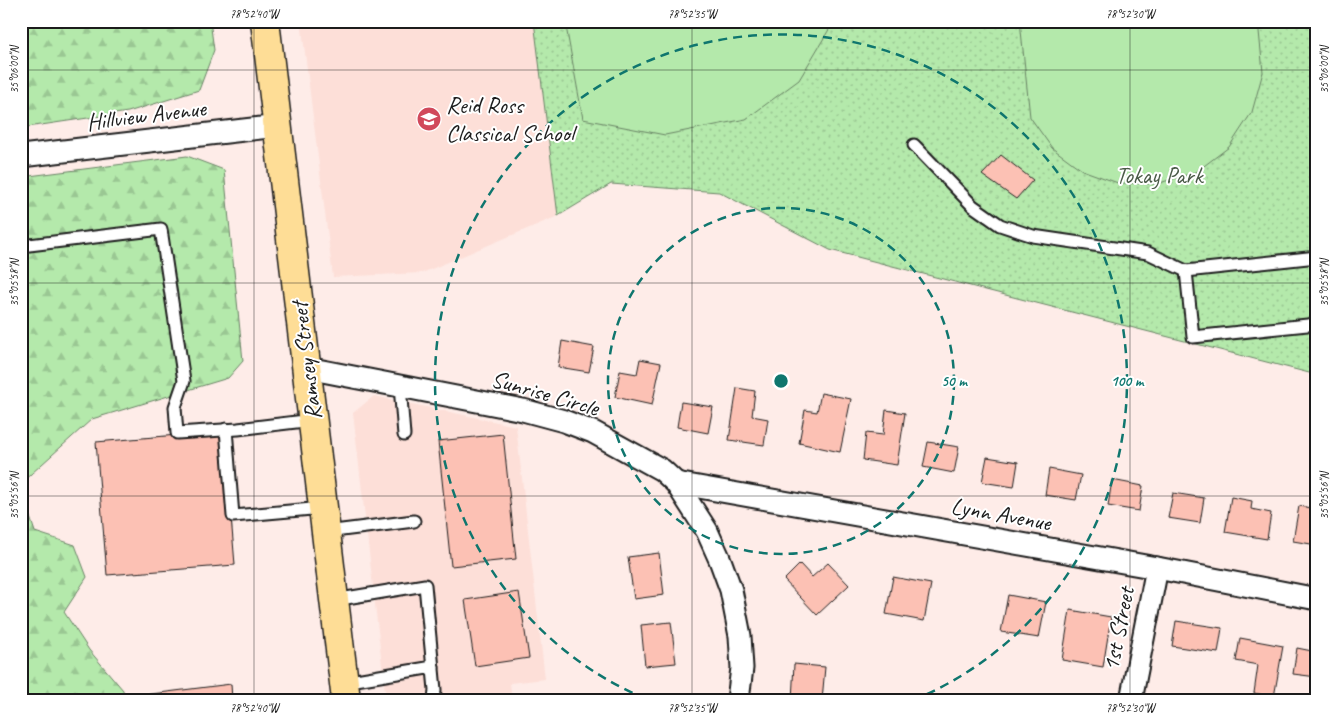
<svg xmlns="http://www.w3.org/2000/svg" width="1338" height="721" font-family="Caveat,sans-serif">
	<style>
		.built { fill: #fddfd8 }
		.forest { fill: url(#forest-firs); stroke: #688264 }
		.park { fill: url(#park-dots); stroke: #688264 }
		.pitch { fill: #b4e9ab; stroke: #688264 }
		.building { fill: #fcc1b4; stroke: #1c1c1c }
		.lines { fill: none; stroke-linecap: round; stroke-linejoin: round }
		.service-casing { stroke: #1c1c1c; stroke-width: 15 }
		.minor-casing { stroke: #1c1c1c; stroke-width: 25 }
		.primary-casing { stroke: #1c1c1c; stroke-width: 31 }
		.service { stroke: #fff; stroke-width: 11 }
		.minor { stroke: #fff; stroke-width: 21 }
		.primary { stroke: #fedd96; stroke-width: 28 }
		.ticks { fill: none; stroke: #1c1c1c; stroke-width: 1; stroke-opacity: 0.45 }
		.ring { fill: none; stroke: #0f766e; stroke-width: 2.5; stroke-dasharray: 9 6 }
		.labels { text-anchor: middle; stroke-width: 4; stroke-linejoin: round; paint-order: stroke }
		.poi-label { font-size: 24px; fill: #1c1c1c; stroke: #fff; text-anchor: start }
		.street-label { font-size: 24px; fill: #1c1c1c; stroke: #fff }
		.park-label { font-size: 24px; fill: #4a5a47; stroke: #fff }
		.centre { fill: #0f766e; stroke: #fff; stroke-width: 2.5 }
		.ring-label { font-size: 15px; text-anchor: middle; font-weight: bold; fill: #0f766e; stroke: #fff; stroke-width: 4; stroke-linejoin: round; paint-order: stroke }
		.neatline { fill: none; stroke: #1c1c1c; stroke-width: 2 }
		.ticks-label { font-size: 12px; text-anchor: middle; fill: #1c1c1c }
	</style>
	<defs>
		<pattern id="forest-firs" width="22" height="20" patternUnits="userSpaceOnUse" patternTransform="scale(1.25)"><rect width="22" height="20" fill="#b4e9ab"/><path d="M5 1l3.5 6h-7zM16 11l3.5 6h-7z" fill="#9ac793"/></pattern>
		<pattern id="park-dots" width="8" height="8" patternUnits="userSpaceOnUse" patternTransform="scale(1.25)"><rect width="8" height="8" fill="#b4e9ab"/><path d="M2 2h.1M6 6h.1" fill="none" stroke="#9ac793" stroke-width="1.8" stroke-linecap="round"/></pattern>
	</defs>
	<rect width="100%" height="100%" fill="#feece8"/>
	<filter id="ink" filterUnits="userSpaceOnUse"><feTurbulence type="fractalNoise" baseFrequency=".02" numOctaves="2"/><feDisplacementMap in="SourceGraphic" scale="10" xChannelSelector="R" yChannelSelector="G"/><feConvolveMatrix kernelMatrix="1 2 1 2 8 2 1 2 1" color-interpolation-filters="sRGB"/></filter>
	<g filter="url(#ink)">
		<!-- built -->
		<g class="built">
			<path d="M301,21h233l24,195 -136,57 -89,4z"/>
			<path d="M374,396l142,30 29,253 -35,4 2,17h-126l-33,-287z"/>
		</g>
		<!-- forest -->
		<g class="forest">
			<path d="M21,21h189l4,29 -15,40 -71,22 -107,16z"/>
			<path d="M187,156l37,14 19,191 -15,17 -136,41 -71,64v-306z"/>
			<path d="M21,490l14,42 40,13 12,32 -23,35 25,38 34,40 2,10h-104z"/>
		</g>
		<!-- park -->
		<path class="park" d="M534,21h783v354l-487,-125 -111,-58 -108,-8 -53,32z"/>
		<!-- pitch -->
		<g class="pitch">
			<path d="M565,21h269l-35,59 -53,39 -81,16 -82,-16z"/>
			<path d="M1020,21h238l5,51 -11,40 -23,35 -33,25 -40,12 -38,-1 -36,-13 -30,-22 -22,-31z"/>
		</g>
		<!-- building -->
		<g class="building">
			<path d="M1001,155l32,25 -17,19 -34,-24z"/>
			<path d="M562,341l32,6 -5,25 -31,-5z"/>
			<path d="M640,359l21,4 -9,42 -37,-8 5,-26 17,3z"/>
			<path d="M737,388l18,3 -3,25 16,3 -4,26 -35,-5z"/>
			<path d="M821,393l30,6 -11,53 -41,-9 6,-33 12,2z"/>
			<path d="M681,402l32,5 -5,26 -31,-6z"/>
			<path d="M886,410l19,3 -8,52 -34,-5 3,-27 17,2z"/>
			<path d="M224,431l11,134 -128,10 -11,-133z"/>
			<path d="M503,434l13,125 -65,7 -13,-125z"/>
			<path d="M928,442l31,5 -5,26 -31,-6z"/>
			<path d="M987,457l31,5 -4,25 -32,-5z"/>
			<path d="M1049,469l32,6 -5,25 -31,-5z"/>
			<path d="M1112,480l31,6 -4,25 -31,-5z"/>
			<path d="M1173,493l31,5 -4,25 -32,-5z"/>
			<path d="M1231,497l21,4 -1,8 20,4 -4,26 -42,-7z"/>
			<path d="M1299,506l18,3v36l-24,-4z"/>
			<path d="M659,553l5,42 -30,4 -6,-42z"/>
			<path d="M828,563l21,22 -32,30 -33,-35 16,-16 12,13z"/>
			<path d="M893,577l38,7 -7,37 -38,-7z"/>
			<path d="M519,592l10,66 -54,8 -10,-66z"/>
			<path d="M1008,595l38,7 -7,36 -38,-6z"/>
			<path d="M1070,610l41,7 -8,50 -41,-7z"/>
			<path d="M1176,621l46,7 -4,25 -46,-7z"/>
			<path d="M671,622l5,41 -31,3 -4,-41z"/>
			<path d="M1240,638l43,8 -9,51 -20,-4 4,-28 -22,-4z"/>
			<path d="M1297,648l20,4v25l-24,-3z"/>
			<path d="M794,664l31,3 -3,33h-30z"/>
			<path d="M231,684l1,16h-89v-5z"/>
		</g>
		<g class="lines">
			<defs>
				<g id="service">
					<path d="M914,145l59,61 27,19 33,11 115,17 38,18"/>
					<path d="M21,246l140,-17 23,152 -9,26 2,26 61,-4 75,-9"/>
					<path d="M1317,257l-131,14 7,66 124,-13"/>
					<path d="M400,386l4,49"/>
					<path d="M226,429l7,87 90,-8"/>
					<path d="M326,532l88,-11"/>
					<path d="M334,600l91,-15 10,105 -1,10"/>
					<path d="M344,682l89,-15"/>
				</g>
				<g id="minor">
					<path d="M21,156l257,-30"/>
					<path d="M307,368l216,42 41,11 29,11 69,38 14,13 31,48 13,29 11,30 9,46 2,32 -4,32"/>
					<path d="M676,483l481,85 160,31"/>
					<path d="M1131,700l26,-132"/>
				</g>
				<path id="primary" d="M265,21l81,679"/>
			</defs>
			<!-- service casing -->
			<use href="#service" class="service-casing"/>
			<!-- minor casing -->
			<use href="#minor" class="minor-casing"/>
			<!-- primary casing -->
			<use href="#primary" class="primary-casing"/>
			<!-- service -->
			<use href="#service" class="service"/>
			<!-- minor -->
			<use href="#minor" class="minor"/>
			<!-- primary -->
			<use href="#primary" class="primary"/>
		</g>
	</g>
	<!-- ticks -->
	<path class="ticks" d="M254,21v679M692,21v679M1130,21v679M21,70h1296M21,283h1296M21,496h1296"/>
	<!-- distance rings -->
	<g class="ring">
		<circle cx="781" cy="381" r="173"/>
		<path d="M646 699A346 346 0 1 1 916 699"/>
	</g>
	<!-- icons -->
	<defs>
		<symbol id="school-disc" viewBox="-11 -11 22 22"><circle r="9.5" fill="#d1495b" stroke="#fff"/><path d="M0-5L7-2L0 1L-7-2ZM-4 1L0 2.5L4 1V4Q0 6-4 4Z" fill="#fff"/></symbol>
	</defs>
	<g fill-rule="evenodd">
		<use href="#school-disc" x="415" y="105" width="28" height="28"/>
	</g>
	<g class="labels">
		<!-- poi labels -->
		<g class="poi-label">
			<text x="446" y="113">Reid Ross<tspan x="446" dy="28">Classical School</tspan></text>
		</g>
		<!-- street labels -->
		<g class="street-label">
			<text transform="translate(146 115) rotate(-7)" y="8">Hillview Avenue</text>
			<text transform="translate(306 361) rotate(-97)" y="8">Ramsey Street</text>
			<text transform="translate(545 393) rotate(16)" y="8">Sunrise Circle</text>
			<text transform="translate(1001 514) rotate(10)" y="8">Lynn Avenue</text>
			<text transform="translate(1118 629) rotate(-79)" y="8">1st Street</text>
		</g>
		<!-- park labels -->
		<g class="park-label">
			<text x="1159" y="183">Tokay Park</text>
		</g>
	</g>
	<circle cx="781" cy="381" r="8" class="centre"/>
	<g class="ring-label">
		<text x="954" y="386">50 m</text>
		<text x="1127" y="386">100 m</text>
	</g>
	<!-- margin -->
	<rect width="1338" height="721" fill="none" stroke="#fff" stroke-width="55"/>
	<rect x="28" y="28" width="1282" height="666" class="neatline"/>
	<g class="ticks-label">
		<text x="254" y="18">78°52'40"W</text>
		<text x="692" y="18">78°52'35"W</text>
		<text x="1130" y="18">78°52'30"W</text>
		<text transform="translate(14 70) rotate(-90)" y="4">35°06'00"N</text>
		<text transform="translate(1324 70) rotate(-90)" y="4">35°06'00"N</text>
		<text transform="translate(14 283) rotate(-90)" y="4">35°05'58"N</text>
		<text transform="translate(1324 283) rotate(-90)" y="4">35°05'58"N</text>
		<text transform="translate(14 496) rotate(-90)" y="4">35°05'56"N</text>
		<text transform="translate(1324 496) rotate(-90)" y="4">35°05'56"N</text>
		<text x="254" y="712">78°52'40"W</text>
		<text x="692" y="712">78°52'35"W</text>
		<text x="1130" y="712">78°52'30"W</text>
	</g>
</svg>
